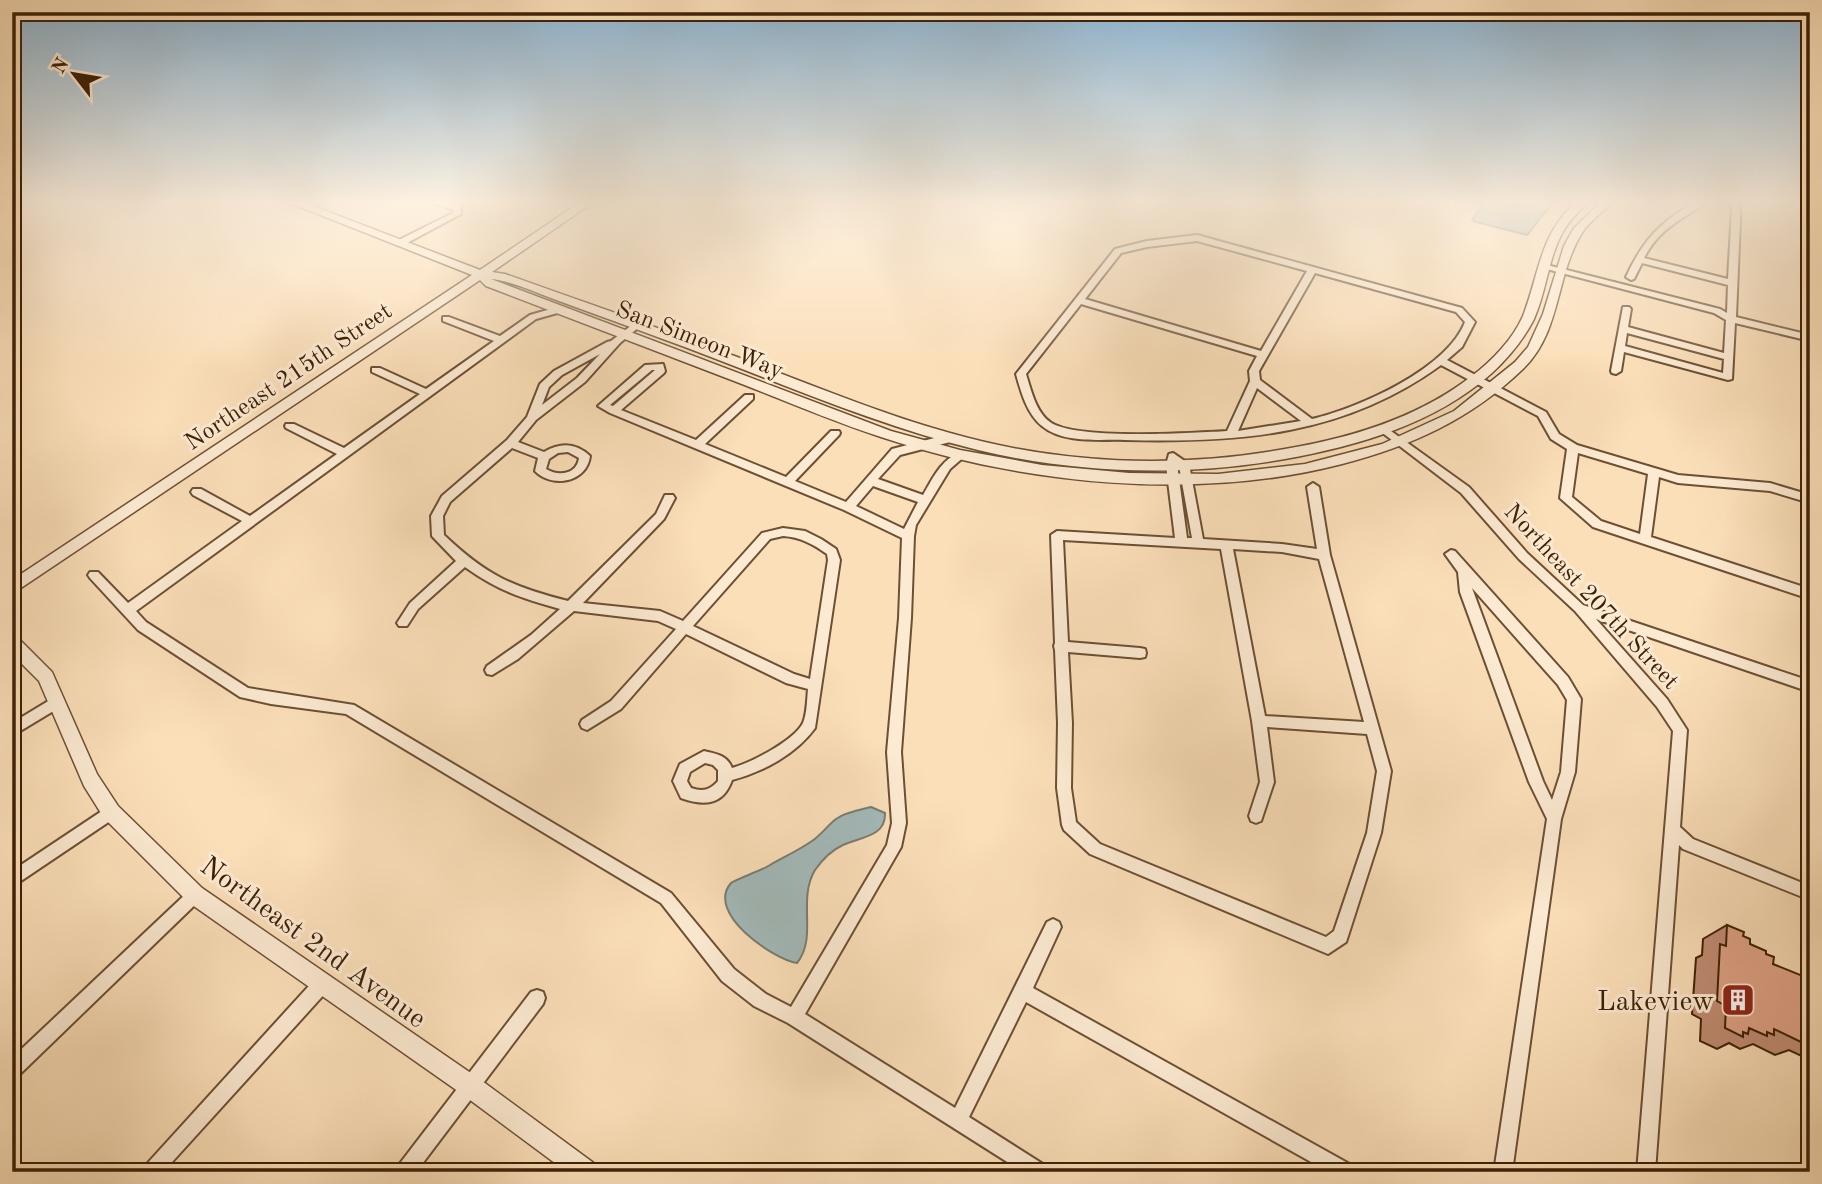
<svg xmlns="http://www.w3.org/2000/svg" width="1822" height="1184" font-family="'Old Standard TT',serif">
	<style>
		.water { fill: #a3baba; stroke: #7a7d72; stroke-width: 2 }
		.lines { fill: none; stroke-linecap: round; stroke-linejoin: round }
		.minor-casing { stroke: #6c5033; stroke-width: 4 }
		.tertiary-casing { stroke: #6c5033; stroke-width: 3 }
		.minor { fill: #fcead2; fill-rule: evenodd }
		.tertiary { fill: #fcead2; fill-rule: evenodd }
		.wall { fill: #c18d75; stroke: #3d2106; stroke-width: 2 }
		.building { fill: #e0a488; stroke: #3d2106; stroke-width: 2 }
		.labels { text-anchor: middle; stroke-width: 6; stroke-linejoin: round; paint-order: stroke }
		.street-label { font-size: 24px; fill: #3d2106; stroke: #fcead2 }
		.near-street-label { font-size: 28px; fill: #3d2106; stroke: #fcead2 }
		.near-poi-label { font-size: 28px; fill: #3d2106; stroke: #fcead2; text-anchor: end }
	</style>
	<rect width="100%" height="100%" fill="#fbdfb9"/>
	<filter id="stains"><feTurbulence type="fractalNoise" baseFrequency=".00286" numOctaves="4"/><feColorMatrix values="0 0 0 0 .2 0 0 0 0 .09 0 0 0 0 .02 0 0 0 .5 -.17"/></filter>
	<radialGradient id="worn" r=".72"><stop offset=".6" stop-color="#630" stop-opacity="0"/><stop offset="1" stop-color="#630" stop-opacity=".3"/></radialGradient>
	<!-- water -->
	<g class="water">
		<path d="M1485,201h69l-27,34 -55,-14z"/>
		<path d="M871,807l14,6c1,24 -25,24 -42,32 -11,5 -21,15 -28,25 -18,30 3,67 -18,93 -24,-4 -92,-50 -66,-80 3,-3 32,-13 39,-18 14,-8 29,-15 42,-24 9,-6 15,-15 24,-22 9,-7 24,-9 35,-12z"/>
	</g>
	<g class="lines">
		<defs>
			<g id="minor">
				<path d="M429,201h13l11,4v-4h8v13l-56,30h-6v-4l54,-27v-3z"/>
				<path d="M1697,201h11c-26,19 -48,26 -64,57l84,21 4,-70 -5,-8h8l5,8v11l-4,97 74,18v6l-75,-18 -3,56 -4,1 -104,-28 -3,19 -5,3 -4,-1 -1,-2 12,-64h6l2,2 -3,18 96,26 2,-33 -12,-7 -175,-46 4,-3 177,45 7,4 1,-28 -86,-22 -8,16 -3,1 -5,-3c17,-37 35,-56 71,-76zM1627,333l97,26 -1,14 -98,-27z"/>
				<path d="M1197,235l265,73 13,14 -13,25 -15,13 99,52 13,22 18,11 101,30 92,8 40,12v8l-40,-12 -92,-8 -19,-6 -8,60 159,52v10l-217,-72 -33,-29 7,-49 -16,-10 -13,-23 -97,-51c-96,70 -200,78 -316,75 -26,-1 -61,4 -83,-14 -15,-12 -21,-34 -26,-52l99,-125 32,-8zM1197,241l110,30 -46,80 -176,-52 36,-46 26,-6zM1315,273l141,39 9,10c-18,47 -106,86 -153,97l-52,-39 -1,-9zM1081,304l176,52 -8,15 1,10 -23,50c-33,2 -153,9 -177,-9 -14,-10 -19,-32 -24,-48zM1257,388l44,33 -63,10zM1578,453l70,21 -8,60 -39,-13 -29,-24z"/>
				<path d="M558,307l5,3 -2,2 -25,7 -400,292 10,11 102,66 106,17 317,188 63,76 32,25 25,13 96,-162 5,-22 -5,-71 12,-134 3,-80 -58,-28 -234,-97 -12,-7 47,-41 18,-1 2,7 -1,2 -43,37 75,30 49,-45h8v4l-48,45 81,33 45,-46h8l1,2 -1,2 -44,46 51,21 46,-53 58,-15 4,1 1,3 -1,3 -54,14 -22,24 45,16c10,-17 18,-35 37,-43l5,4 -15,13 -34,56 -2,11 -3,82 -10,134 5,71 -5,24 -96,167 150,94 92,-186 6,-3 6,3 2,5 -28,61 320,178 3,6h-27l-303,-170 -57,115 77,49 3,6h-26l-235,-149 -34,-17 -32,-25 -61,-78 -315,-189 -75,-10 -31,-7 -102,-67 -48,-52 -2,-3 2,-3h8l30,31 114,-82 -49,-26 -2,-3 2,-3h8l49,27 87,-62 -51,-26 -1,-2 1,-2h8l50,24 76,-54 -48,-22v-4h8l46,21 68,-48 -51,-20v-4h6l51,19 30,-21zM652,370h3l-42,36 -3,-1zM873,486l45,16 -14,27 -48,-23z"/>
				<path d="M636,322l3,1v4l-19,16 -35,39 -49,38 -18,22 26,10c17,-10 32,-9 46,4 -3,26 -37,33 -55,15l3,-13 -26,-10 -62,54 -7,14 1,19c42,40 68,52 124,66l88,-87 9,-19h8l2,3 -11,21 -81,84 77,8 23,10 79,-88 21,-5 22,3 16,8 15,10 4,11 -25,168c-19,26 -52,44 -83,52 -9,26 -29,26 -51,18l-8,-17 7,-17 24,-13c12,3 23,4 28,17 18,-5 62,-27 71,-45 4,-9 4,-24 5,-34l-22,-6 -100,-49 -65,75 -34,21 -5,-2 -2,-4 2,-4 29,-19 65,-72 -18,-8 -84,-10 -56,48 -26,16 -5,-1 -2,-4 2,-4 44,-31 29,-26c-39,-11 -61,-18 -95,-42l-47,42 -11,17h-8l-2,-3 13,-20 46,-42 -24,-25 -1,-20 11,-20 65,-56 20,-23 13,-33 14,-13 53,-29 4,-1zM600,354l-23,24 -35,27 7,-18 13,-12zM568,452l11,6c-2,16 -20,19 -33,11l3,-10 9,-6zM783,536c17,1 30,8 44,18l1,6 -18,119 -16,-5 -101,-48 77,-87zM705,763l8,2 5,5v11c-8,9 -15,11 -27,7l-4,-7 3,-9z"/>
				<path d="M1384,426l85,61 58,66 56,52 227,76v11l-214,-73 71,80 20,31 -7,97 13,12 117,47v14l-127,-51 -4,-4 -24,327h-18l36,-441 -16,-24 -82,-96 -56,-52 -58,-66 -81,-62 -1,-2z"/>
				<path d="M1173,453l16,11 14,75 79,5 35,5 -10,-62 6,-4 6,4 11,68 61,216 -10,62 -33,103 -2,6 -18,12 -238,-100 -26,-24 -2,-5 -5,-37 1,-65 -3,-73 -1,-4 1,-3 -4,-108 6,-4 118,7 -9,-73 3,-11zM1177,464l2,2 13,72h-5zM1063,540l158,9 31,172 8,61 -11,34 2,5 5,2 5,-2 13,-39 -7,-55 100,7 10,37 -10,62 -33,98 -8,6 -226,-93 -24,-22 -5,-34 1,-65 -4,-71 72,6 5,-1 1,-4 -1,-4 -5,-1 -72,-6zM1233,549l49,3 37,7 45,163 -99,-6z"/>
				<path d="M1451,550l4,1 113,126 13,22 -6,73 -14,47 -49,353h-18l53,-353 -18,-37 -69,-190 -2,-20 -13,-18zM1472,588l86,97 9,15 -6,72 -9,28 -9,-19z"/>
				<path d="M55,697l5,2 2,4 -2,4 -48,29v-13z"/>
				<path d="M111,805l5,2 2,5 -2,5 -104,70v-16z"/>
				<path d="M195,888l5,2 3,5 -3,5 -182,176 -6,2v-20l178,-168z"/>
				<path d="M323,975l6,2 2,6 -2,6 -166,183h-21l3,-6 172,-189z"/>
				<path d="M537,990l6,2 2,6 -2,6 -127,168h-21l3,-6 133,-174z"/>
			</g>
			<g id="tertiary">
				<path d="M285,201h15l180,69 102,-69h13l-103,71 13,2c81,29 162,57 243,87 67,25 133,53 202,72 108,31 225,36 335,16 66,-11 133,-31 187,-73 20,-15 41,-37 51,-60 17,-44 16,-81 54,-115h12c-9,10 -18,17 -25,29 -16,27 -17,60 -30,89 -10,20 -26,39 -42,54 -57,51 -135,73 -207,86 -101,18 -208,15 -307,-9 -108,-26 -210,-73 -315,-111 -37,-14 -75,-27 -112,-41 -19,-7 -40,-17 -60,-19l400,152 69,19 82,15 87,8 89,1 87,-10 77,-20 72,-33 61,-49 13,-15 15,-33 21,-68 10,-18 28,-27h12c-10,11 -24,19 -32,32 -27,43 -20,98 -59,136 -52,50 -111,77 -181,95 -146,38 -320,20 -461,-27 -52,-17 -102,-39 -152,-58 -81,-31 -162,-62 -243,-93l-6,-6 -468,314v-14l460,-305z"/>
				<path d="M12,637l6,1 34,34 45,102 21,32 84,82 276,190 117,86 4,8h-32l-105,-78 -274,-192 -84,-84 -20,-32 -45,-105 -27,-27z"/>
			</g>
		</defs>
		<!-- minor casing -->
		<use href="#minor" class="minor-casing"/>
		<!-- tertiary casing -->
		<use href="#tertiary" class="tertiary-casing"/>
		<!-- minor -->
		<use href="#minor" class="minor"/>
		<!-- tertiary -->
		<use href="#tertiary" class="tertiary"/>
	</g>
	<!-- wall -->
	<path class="wall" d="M1727,925l16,11 7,8 16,10 7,10 37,20v76l-21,-10 -14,5 -22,-11 -13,5 -11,-6 -12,6 -17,-8 1,-22 -9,-5 4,-56 6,-3 1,-16z"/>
	<!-- building -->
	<path class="building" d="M1727,925l17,7 -1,4 7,3v5l16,7v3l8,3 -1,7 30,12 -1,5 8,3v56l-8,-3 1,6 -29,-14v6l-7,-3v4l-18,-8 -1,6 -5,-2v5l-18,-9 1,-22 -9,-5 3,-57 6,2z"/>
	<!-- sky -->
	<linearGradient id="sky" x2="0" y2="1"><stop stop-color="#8cb6d6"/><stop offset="0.55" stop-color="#fdf1e0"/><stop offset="1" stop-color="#fdf1e0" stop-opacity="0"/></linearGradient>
	<rect width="1822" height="367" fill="url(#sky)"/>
	<!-- icons -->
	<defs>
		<symbol id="building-square" viewBox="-11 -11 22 22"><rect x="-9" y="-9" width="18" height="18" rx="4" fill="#8f2418" stroke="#fcead2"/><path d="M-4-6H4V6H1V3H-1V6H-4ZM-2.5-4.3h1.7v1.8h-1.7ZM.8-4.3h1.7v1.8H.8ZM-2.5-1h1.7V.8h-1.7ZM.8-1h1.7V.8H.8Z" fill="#fff"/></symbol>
	</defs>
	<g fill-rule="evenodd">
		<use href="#building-square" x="1719" y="981" width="38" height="38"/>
	</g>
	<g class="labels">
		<!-- street labels -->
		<g class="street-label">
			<text transform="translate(700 339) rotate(21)" y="8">San Simeon Way</text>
			<text transform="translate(288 376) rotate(-34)" y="8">Northeast 215th Street</text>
			<text transform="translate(1592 596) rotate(47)" y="8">Northeast 207th Street</text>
		</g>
		<!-- near-street labels -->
		<g class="near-street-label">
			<text transform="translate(314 941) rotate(36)" y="10">Northeast 2nd Avenue</text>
		</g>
		<!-- near-poi labels -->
		<g class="near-poi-label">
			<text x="1714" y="1010">Lakeview</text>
		</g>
	</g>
	<!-- margin -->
	<rect width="1822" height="1184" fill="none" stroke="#fbdfb9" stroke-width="42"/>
	<rect x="14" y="14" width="1794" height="1156" fill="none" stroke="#3d2106" stroke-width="3.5"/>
	<rect x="21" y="21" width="1780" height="1142" fill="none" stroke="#3d2106" stroke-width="2"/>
	<!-- north arrow -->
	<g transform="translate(74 74) rotate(301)" stroke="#fcead2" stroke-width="5" paint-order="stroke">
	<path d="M0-5L12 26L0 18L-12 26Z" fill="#3d2106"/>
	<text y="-10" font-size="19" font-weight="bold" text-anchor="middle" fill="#3d2106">N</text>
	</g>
	<rect width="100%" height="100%" filter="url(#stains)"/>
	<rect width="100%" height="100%" fill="url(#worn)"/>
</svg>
